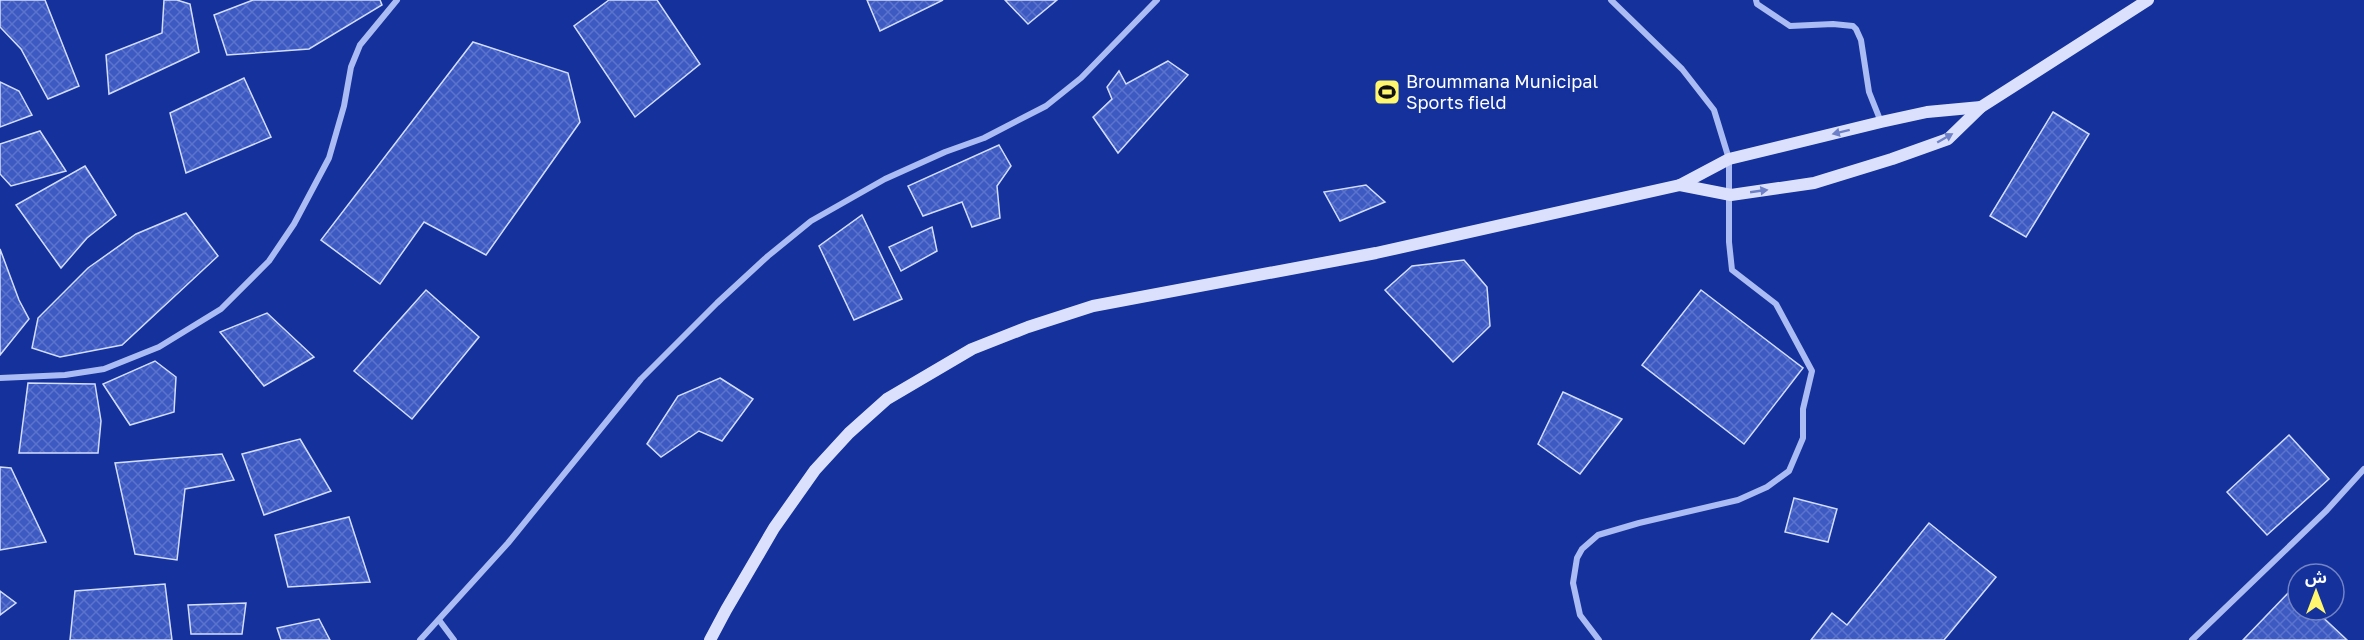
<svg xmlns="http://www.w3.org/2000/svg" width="2364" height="640" font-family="'Golos Text','Noto Sans Arabic',sans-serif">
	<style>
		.building { fill: url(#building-cross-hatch); stroke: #d3ddfd; stroke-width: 1.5 }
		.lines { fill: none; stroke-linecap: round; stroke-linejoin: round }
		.street { stroke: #abbbf3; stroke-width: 6 }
		.secondary { stroke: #dbe1fd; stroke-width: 12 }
		.oneway { fill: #6e80c8 }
		.labels { text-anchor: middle; stroke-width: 6; stroke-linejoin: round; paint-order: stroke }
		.poi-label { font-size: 18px; fill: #fff; stroke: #15319c; text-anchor: start }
	</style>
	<defs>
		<pattern id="building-cross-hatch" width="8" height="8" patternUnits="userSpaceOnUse" patternTransform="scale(1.5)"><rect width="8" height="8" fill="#3d5ac3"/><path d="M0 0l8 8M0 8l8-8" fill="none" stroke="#5a73cc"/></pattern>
	</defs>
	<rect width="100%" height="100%" fill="#15319c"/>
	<!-- building -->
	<g class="building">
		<path d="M0,0h45l34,86 -31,13 -27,-50 -21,-22z"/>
		<path d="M164,0h13l13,4 9,48 -90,42 -3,-39 56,-22z"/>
		<path d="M253,0h127l2,5 -73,44 -82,6 -13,-40z"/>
		<path d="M609,0h48l43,64 -65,53 -61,-91z"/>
		<path d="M867,0h76l-63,31z"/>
		<path d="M1005,0h52l-29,24z"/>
		<path d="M473,42l95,31 12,49 -94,133 -62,-33 -44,62 -59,-44z"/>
		<path d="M1168,61l20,14 -70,78 -25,-36 19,-18 -5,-12 12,-16 7,13z"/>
		<path d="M244,78l27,59 -85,36 -16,-60z"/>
		<path d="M0,82l19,9 13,24 -32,12z"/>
		<path d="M2053,112l36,22 -63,103 -36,-21z"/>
		<path d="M40,131l26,40 -55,15 -11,-12v-30z"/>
		<path d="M999,145l12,21 -14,20 3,32 -28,9 -10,-25 -39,14 -15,-30z"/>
		<path d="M85,166l31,49 -29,23 -26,30 -45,-63z"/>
		<path d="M1366,185l19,17 -45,19 -16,-29z"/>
		<path d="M186,213l32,43 -96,89 -62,12 -28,-9 6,-30 50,-50 48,-34z"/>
		<path d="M862,215l40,84 -48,21 -35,-74z"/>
		<path d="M932,227l5,24 -36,20 -12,-24z"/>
		<path d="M0,249l19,51 10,19 -29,36z"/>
		<path d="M1464,260l23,27 3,39 -37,36 -68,-72 27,-24z"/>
		<path d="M426,290l53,47 -67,82 -58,-48z"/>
		<path d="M1701,290l102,78 -59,76 -102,-79z"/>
		<path d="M267,313l47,44 -50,29 -44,-54z"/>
		<path d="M155,361l21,16 -2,35 -44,13 -27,-41z"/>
		<path d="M720,378l33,21 -31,42 -23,-10 -38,26 -14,-13 31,-48z"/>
		<path d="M28,383l67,1 6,37 -3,32h-79z"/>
		<path d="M1563,392l59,27 -42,55 -42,-30z"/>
		<path d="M2289,435l40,44 -62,56 -40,-43z"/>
		<path d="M300,439l31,52 -67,24 -22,-61z"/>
		<path d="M222,454l12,26 -49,9 -8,71 -42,-6 -20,-91z"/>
		<path d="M0,467l11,1 35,74 -46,8z"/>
		<path d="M1794,498l43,11 -9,33 -43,-10z"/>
		<path d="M349,517l21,65 -82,5 -13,-52z"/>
		<path d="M1929,523l67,54 -52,63h-133l21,-27 15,12z"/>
		<path d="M165,584l7,56h-102l5,-49z"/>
		<path d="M2292,589l6,5v16h17l32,30h-104z"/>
		<path d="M0,591l16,12 -16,12z"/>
		<path d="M246,603l-4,31h-51l-3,-29z"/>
		<path d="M319,619l11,21h-49l-4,-12z"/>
	</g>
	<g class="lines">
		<!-- street -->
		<g class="street">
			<path d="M1756,0l1,4 33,22 43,-2 20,2 3,3 5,11 8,52 12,30"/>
			<path d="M0,378l65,-3 39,-6 55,-22 62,-38 48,-48 25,-37 35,-66 15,-52 7,-39 9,-22 37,-45"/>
			<path d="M439,620l15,20"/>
			<path d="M420,640l88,-97 133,-164 76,-76 51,-47 43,-35 74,-42 60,-27 39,-14 62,-32 35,-28 76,-78"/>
			<path d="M1599,640l-19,-25 -7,-32 4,-25 5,-9 16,-14 41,-12 99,-23 29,-13 22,-16 14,-33v-29l9,-38 -36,-67 -44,-34 -3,-28v-83l-15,-49 -32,-41 -71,-69"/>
			<path d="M2192,640l135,-130 37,-41"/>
		</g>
		<!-- secondary -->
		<g class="secondary">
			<path d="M1680,185l51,10 83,-12 78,-24 56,-20 33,-32 167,-107"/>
			<path d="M710,640l16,-30 48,-82 41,-58 34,-37 38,-34 85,-50 56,-22 65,-21 283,-53 304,-68 49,-26 152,-37 46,-10 54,-5"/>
		</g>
	</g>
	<!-- one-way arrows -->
	<defs><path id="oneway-solid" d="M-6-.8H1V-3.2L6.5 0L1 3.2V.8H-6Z" transform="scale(1.5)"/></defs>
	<g class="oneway">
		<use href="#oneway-solid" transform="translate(1841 132) rotate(166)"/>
		<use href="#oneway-solid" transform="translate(1945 138) rotate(-30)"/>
		<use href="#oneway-solid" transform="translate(1759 191) rotate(-8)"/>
	</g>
	<!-- icons -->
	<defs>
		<symbol id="stadium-square" viewBox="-11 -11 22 22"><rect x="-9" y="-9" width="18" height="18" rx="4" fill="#fff76d" stroke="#15319c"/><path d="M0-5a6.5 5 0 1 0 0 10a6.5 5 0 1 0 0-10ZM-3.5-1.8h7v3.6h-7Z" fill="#111"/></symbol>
	</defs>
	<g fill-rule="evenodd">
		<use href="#stadium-square" x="1372" y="77" width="30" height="30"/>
	</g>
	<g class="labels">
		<!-- poi labels -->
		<g class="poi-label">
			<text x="1406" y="88">Broummana Municipal<tspan x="1406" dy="21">Sports field</tspan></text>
		</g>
	</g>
	<!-- north arrow -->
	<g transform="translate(2316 592)"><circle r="28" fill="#15319c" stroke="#7383c4" stroke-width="1.5"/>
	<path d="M0-4.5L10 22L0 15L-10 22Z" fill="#fff76d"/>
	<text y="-9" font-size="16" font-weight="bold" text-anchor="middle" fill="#ffffff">ش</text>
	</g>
</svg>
